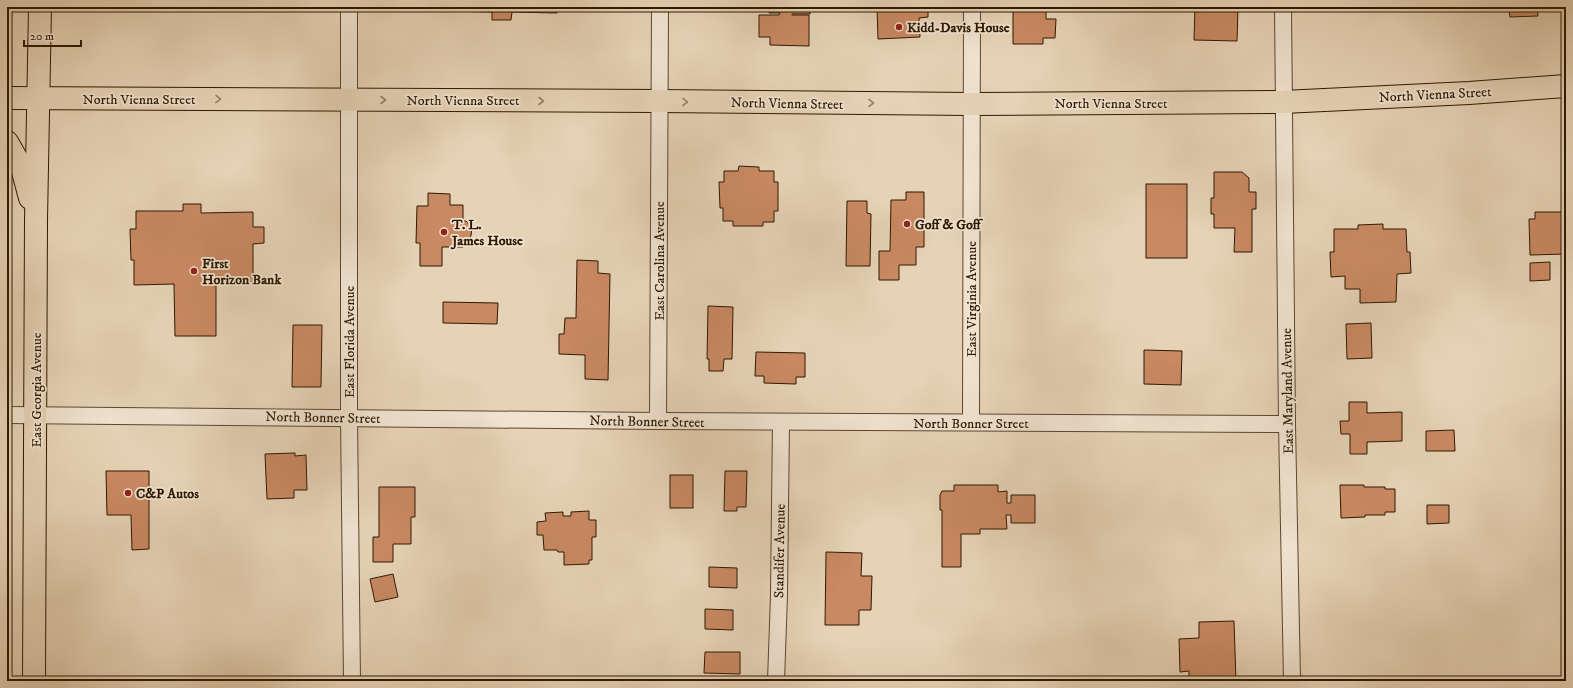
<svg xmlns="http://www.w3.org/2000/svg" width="1573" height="688" font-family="'IM FELL DW Pica',serif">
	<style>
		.building { fill: #c98962; stroke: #2d1902 }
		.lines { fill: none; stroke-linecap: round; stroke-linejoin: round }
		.minor-casing { stroke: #5b472f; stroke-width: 18 }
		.primary-casing { stroke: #2d1902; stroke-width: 24 }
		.trunk-casing { stroke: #2d1902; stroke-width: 24 }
		.minor { stroke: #efe2cf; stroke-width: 16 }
		.primary { stroke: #e6d2b5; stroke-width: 22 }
		.trunk { stroke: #e6d2b5; stroke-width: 22 }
		.oneway { stroke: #937f64 }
		.poi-dot { fill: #8f2418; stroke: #efe2cf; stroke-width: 1.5 }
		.labels { text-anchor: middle; stroke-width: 3.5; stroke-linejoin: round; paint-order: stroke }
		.poi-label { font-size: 14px; font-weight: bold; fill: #2d1902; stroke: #efe2cf; text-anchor: start }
		.street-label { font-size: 14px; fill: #2d1902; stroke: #efe2cf }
	</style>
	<rect width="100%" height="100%" fill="#e6d2b5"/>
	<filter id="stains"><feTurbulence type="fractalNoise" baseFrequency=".005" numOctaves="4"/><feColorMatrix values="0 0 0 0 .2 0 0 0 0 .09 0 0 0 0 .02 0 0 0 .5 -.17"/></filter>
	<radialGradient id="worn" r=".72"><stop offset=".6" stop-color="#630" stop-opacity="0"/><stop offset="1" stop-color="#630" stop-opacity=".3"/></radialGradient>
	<!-- building -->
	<g class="building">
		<path d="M448,7h109v6l-45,-1 -1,8h-19v-8l-44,-1z"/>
		<path d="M769,7h41v7h-18v1h17v31l-39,-1v-8h-11v-22h20l1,-2h-11z"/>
		<path d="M877,7h51v10l-9,1 1,19 -42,2z"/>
		<path d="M1013,7l10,1v-1h36h-13v12h10l-1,19h-12v6h-30z"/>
		<path d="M1195,7h43l-1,34 -43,-1z"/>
		<path d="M1505,7h32l1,9 -28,1 -1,-7h-3z"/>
		<path d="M739,166l20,1v4h15v11h4v29h-4v11h-11v4h-30v-5h-10v-13h-3l-1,-26h5v-11h14z"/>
		<path d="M1214,172h28l7,6v14h7v17h-4v43h-18l1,-24h-21v-14h-3v-16h3z"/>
		<rect x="1146" y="184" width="41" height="74"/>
		<path d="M906,192h18v55h-8v18h-17v15h-20v-29h11l1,-51h15z"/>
		<path d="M428,193l22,1v11h13v16h3l6,6 -1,9 -6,6h-2v5h-21v19h-22v-23h-4l1,-37h11z"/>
		<path d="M847,201h20v12l4,1 -1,52h-24z"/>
		<path d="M183,204h18v9l52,-1v15h11v16l-11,1v39h-37v53h-41l-1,-52 -40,1v-25h-3l-1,-31h6v-18h47z"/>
		<path d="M1535,212h28v7h3v35l-36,1 -1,-36h6z"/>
		<path d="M1383,224v5h23l1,23h3l1,21 -14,1 -1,28 -36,1v-14h-15v-13l-14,1 -1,-25h4v-23h24v-4z"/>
		<path d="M577,260l21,1v12l12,1 -2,106 -23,-1v-24l-26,-1v-20h5l1,-16h11z"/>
		<path d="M1550,262v18l-20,1v-18z"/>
		<path d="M443,302l55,1 -1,21 -54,-1z"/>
		<path d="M708,306l25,1 -1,52h-8l-1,12h-14v-12h-2z"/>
		<path d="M1371,323l1,35 -25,1 -1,-35z"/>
		<path d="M293,325h29l-1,62h-29z"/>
		<path d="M1144,350l38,1 -1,34 -37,-1z"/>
		<path d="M756,352l49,1v24h-9v7l-32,-1v-7h-9z"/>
		<path d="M1349,402h18v11l35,-1v29l-35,1v12h-17v-20h-9l-1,-13h9z"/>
		<path d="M1454,430l1,21h-29v-20z"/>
		<path d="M295,453v3l11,-1 1,35h-13v8l-27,1 -2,-45z"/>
		<path d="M106,471h43v78l-17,1 -1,-35h-24z"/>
		<path d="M725,471h22l-1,36h-9v4h-13z"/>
		<rect x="670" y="475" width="23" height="33"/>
		<path d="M954,485h44v7l9,-1v12h4v-8h24v28h-24v-8h-5l1,14h-27v5h-19v33h-19v-57h-2v-15l2,-4h12z"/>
		<path d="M1340,485h24v2h21v2h10v23h-10v3h-20v2l-24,1z"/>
		<path d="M379,487h36v30h-4v27h-18v18h-20v-25h6z"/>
		<path d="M1427,505h22v18l-22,1z"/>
		<path d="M589,511v9h7v17h-4v23h-3v4l-25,1v-13h-6l-1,-2h-13l-1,-15h-6v-13l9,-1 -1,-8 18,-1v4h8v-4z"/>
		<path d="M826,552l36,1 -1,23h11l-1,34h-12v15h-34z"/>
		<path d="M709,567l28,1v20l-28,-1z"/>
		<path d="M393,574l5,23 -23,5 -5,-23z"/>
		<path d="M705,609l28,1v20l-28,-1z"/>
		<path d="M1234,621l2,60h-47v-10l-9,1 -1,-33 20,-1v-16z"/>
		<path d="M705,652h35v22l-36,-1z"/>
	</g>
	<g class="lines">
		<defs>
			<g id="minor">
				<path d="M349,7v411l3,263"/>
				<path d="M1283,7l4,417 5,257"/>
				<path d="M7,415l651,6 629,3"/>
				<path d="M658,421l2,-414"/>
				<path d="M971,422l1,-415"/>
				<path d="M776,681l3,-86 2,-173"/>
			</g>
			<g id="primary">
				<path d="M7,142l15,26 8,30"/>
				<path d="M34,681l2,-461 4,-213"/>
			</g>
			<path id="trunk" d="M7,98l652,3 312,3 312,-2 186,-9 97,-7"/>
		</defs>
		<!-- minor casing -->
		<use href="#minor" class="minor-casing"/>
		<!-- primary casing -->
		<use href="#primary" class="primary-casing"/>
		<!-- trunk casing -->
		<use href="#trunk" class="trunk-casing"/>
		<!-- minor -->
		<use href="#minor" class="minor"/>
		<!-- primary -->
		<use href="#primary" class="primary"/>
		<!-- trunk -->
		<use href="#trunk" class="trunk"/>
	</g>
	<!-- one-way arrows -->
	<defs><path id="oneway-chevron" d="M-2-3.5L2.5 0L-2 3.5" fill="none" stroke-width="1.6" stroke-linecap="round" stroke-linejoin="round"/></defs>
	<g class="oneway">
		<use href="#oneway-chevron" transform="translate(218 99) rotate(1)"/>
		<use href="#oneway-chevron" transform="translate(383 100)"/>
		<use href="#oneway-chevron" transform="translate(541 101)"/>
		<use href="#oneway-chevron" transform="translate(685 102) rotate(1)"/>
		<use href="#oneway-chevron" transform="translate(871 103) rotate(1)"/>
	</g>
	<!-- markers -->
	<g class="poi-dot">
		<circle cx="899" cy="27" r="4"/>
		<circle cx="907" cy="224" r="4"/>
		<circle cx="444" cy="232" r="4"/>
		<circle cx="194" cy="271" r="4"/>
		<circle cx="128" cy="493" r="4"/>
	</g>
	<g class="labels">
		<!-- poi labels -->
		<g class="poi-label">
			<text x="907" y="32">Kidd-Davis House</text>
			<text x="452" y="229">T. L.<tspan x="452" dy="16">James House</tspan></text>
			<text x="915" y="229">Goff &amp; Goff</text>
			<text x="202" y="268">First<tspan x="202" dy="16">Horizon Bank</tspan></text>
			<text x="136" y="498">C&amp;P Autos</text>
		</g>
		<!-- street labels -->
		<g class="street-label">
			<text transform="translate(1435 94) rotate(-3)" y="5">North Vienna Street</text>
			<text x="139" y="104">North Vienna Street</text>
			<text x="463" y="105">North Vienna Street</text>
			<text transform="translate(787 103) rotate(1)" y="5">North Vienna Street</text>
			<text x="1111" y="108">North Vienna Street</text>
			<text transform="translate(659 261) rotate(-90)" y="5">East Carolina Avenue</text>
			<text transform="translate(971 299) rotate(-90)" y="5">East Virginia Avenue</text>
			<text transform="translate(349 342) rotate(-90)" y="5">East Florida Avenue</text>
			<text transform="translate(36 390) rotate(-90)" y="5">East Georgia Avenue</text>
			<text transform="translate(1287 391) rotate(-91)" y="5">East Maryland Avenue</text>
			<text transform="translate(323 417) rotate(1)" y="5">North Bonner Street</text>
			<text transform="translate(647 421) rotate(1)" y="5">North Bonner Street</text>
			<text x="971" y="428">North Bonner Street</text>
			<text transform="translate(779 551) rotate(-89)" y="5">Standifer Avenue</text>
		</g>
	</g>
	<!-- margin -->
	<rect width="1573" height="688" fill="none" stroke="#e6d2b5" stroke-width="24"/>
	<rect x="8" y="8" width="1557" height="672" fill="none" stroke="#2d1902" stroke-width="2"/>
	<rect x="12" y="12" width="1549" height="664" fill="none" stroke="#2d1902"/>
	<!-- scale -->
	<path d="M24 40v6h57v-6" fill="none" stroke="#2d1902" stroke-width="2"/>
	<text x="30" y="40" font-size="12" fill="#2d1902" stroke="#efe2cf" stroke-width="3" paint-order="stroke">20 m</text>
	<rect width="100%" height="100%" filter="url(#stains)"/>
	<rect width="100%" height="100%" fill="url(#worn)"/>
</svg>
